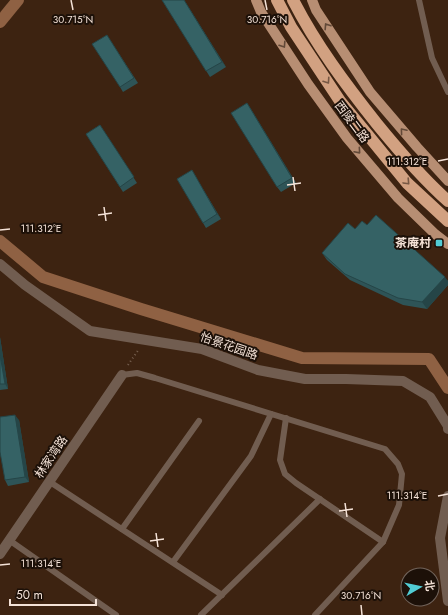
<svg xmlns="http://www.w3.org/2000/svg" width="448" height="615" font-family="Jost,'Noto Sans SC',sans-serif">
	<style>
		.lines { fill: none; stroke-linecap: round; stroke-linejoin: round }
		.canal { stroke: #8f6143; stroke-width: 12 }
		.path { stroke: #776050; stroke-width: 2; stroke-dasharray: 1 3; stroke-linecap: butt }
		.lane { stroke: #715d50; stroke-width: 6 }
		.street { stroke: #715d50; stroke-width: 10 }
		.primary { stroke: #b78e73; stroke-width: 10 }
		.highway { stroke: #d2a181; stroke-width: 12 }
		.wall { fill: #2e5457 }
		.shaded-wall { fill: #254547 }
		.building { fill: #356265; stroke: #254547 }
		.oneway { stroke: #624938 }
		.oneway2 { stroke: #775844 }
		.ticks { fill: none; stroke: #f4e2d7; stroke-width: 1.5 }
		.poi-dot { fill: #51ccd4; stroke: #1c1008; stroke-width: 1.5 }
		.labels { text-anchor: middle; stroke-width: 4; stroke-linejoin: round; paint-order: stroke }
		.street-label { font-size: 12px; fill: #f4e2d7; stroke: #1c1008 }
		.poi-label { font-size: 12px; font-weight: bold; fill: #f4e2d7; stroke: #1c1008; text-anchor: end }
		.ticks-label { font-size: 10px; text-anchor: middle; fill: #f4e2d7; stroke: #1c1008; stroke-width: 4; stroke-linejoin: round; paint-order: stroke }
	</style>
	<rect width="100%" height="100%" fill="#3d2311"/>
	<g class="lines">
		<!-- canal -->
		<g class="canal">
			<path d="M0,22l18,-22"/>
			<path d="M0,241l43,36 98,32 161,49 127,1 19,29"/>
		</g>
		<!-- path -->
		<path class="path" d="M128,365l11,-16"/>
		<!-- lane -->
		<g class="lane">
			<path d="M419,0l13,58 16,34"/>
			<path d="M122,375l15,-2 18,5 230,71 13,15 4,10 -3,31 -16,37 -68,73"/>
			<path d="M286,418l-6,42 5,14 11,9 87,59"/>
			<path d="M50,482l172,113"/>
			<path d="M122,529l77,-108"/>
			<path d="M9,540l107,75"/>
			<path d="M173,562l78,-106 20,-42"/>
			<path d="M201,615l119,-116"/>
		</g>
		<!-- street -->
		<g class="street">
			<path d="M0,264l25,21 65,46 112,18 56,21 47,9h41l57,2 27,16 18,29v3"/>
			<path d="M448,496l-8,42 8,63"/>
			<path d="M0,554l122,-179"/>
		</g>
		<!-- primary -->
		<g class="primary">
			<path d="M256,0l5,12 47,72 39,54 51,60 37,36 13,10"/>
			<path d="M312,0l4,10 54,82 47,55 31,34"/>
		</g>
		<!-- highway -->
		<g class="highway">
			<path d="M277,0l14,27 49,74 67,82 41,38"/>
			<path d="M293,0c23,45 53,85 84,124 22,27 45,54 71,77"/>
		</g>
	</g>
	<!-- wall -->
	<g class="wall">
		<path d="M162,0h22l42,67 -16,10z"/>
		<path d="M110,40l28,43 -15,9 -3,-5z"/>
		<path d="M247,103l49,80 -15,9 -4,-5z"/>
		<path d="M100,125l37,58 -14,9 -37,-58z"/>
		<path d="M195,176l26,43 -15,9 -3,-5z"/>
		<path d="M367,225l81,56v4l-21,24 -24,-4 -53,-25 -23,-20 -5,-7 33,-24z"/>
		<path d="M0,337l8,52 -8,1z"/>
		<path d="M19,420l10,62 -21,4 -3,-6z"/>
	</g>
	<!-- shaded-wall -->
	<g class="shaded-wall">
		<path d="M184,0l42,67 -4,-5z"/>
		<path d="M247,103l4,6 45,74 -4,-5z"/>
		<path d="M192,170l3,6 26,43 -4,-5z"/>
		<path d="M445,277l3,4v4l-21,24 -5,-7z"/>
		<path d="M0,337l8,52 -3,-5 -5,-29z"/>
		<path d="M15,415l4,5 10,62 -4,-5z"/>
	</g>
	<!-- building -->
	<g class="building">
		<path d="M162,0h22l38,62 -16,9z"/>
		<path d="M107,35l27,43 -14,9 -28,-43z"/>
		<path d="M247,103l45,75 -15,9 -46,-74z"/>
		<path d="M100,125l34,52 -14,10 -34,-53z"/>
		<path d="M192,170l25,44 -14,9 -26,-44z"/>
		<path d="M376,215l69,62 -23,25 -24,-4 -53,-24 -23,-21 26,-30 7,6 7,-8 5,4z"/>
		<path d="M0,355l5,29h-5z"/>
		<path d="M15,415l10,62 -20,3 -5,-28v-35z"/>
	</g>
	<!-- one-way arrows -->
	<defs><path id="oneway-chevron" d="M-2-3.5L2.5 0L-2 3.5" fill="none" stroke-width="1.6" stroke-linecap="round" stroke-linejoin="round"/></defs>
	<g class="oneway">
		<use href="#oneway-chevron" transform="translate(327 26) rotate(-123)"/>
		<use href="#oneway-chevron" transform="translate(283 45) rotate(57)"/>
		<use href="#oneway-chevron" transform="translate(403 131) rotate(-130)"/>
		<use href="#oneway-chevron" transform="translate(358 151) rotate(49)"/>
	</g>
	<g class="oneway2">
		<use href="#oneway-chevron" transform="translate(327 81) rotate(56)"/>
		<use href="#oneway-chevron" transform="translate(407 182) rotate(47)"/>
	</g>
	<!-- ticks -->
	<path class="ticks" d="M71,0l2,10M265,0l2,10M438,161l10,-2M293,177l2,14M287,185l14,-2M104,207l2,14M98,215l14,-2M0,230l10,-1M438,496l10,-2M345,503l2,14M339,511l14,-2M156,533l2,14M150,541l14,-2M0,565l10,-1M361,605l1,10"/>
	<!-- markers -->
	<rect class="poi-dot" x="435" y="239" width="8" height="8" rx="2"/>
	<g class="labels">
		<!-- street labels -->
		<g class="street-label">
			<text transform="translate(352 122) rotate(53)" y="4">西陵二路</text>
			<text transform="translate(229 346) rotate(19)" y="4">怡景花园路</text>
			<text transform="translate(51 457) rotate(-56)" y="4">林家湾路</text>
		</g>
		<!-- poi labels -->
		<g class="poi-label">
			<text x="431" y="247">茶庵村</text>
		</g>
	</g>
	<g class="ticks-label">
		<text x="73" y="23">30.715°N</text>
		<text x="267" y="23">30.716°N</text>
		<text x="407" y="165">111.312°E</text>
		<text x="41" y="232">111.312°E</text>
		<text x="407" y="499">111.314°E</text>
		<text x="41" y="567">111.314°E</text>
		<text x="361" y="599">30.716°N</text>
	</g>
	<!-- north arrow -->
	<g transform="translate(420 587) rotate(81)"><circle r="19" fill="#1c1008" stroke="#72645b"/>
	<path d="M0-3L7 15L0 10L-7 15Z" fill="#51ccd4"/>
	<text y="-6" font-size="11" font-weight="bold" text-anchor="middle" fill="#f4e2d7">北</text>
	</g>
	<!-- scale -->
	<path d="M10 599v6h86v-6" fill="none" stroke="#f4e2d7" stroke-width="2"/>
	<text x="16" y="599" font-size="12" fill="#f4e2d7" stroke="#1c1008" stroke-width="3" paint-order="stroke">50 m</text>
</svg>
